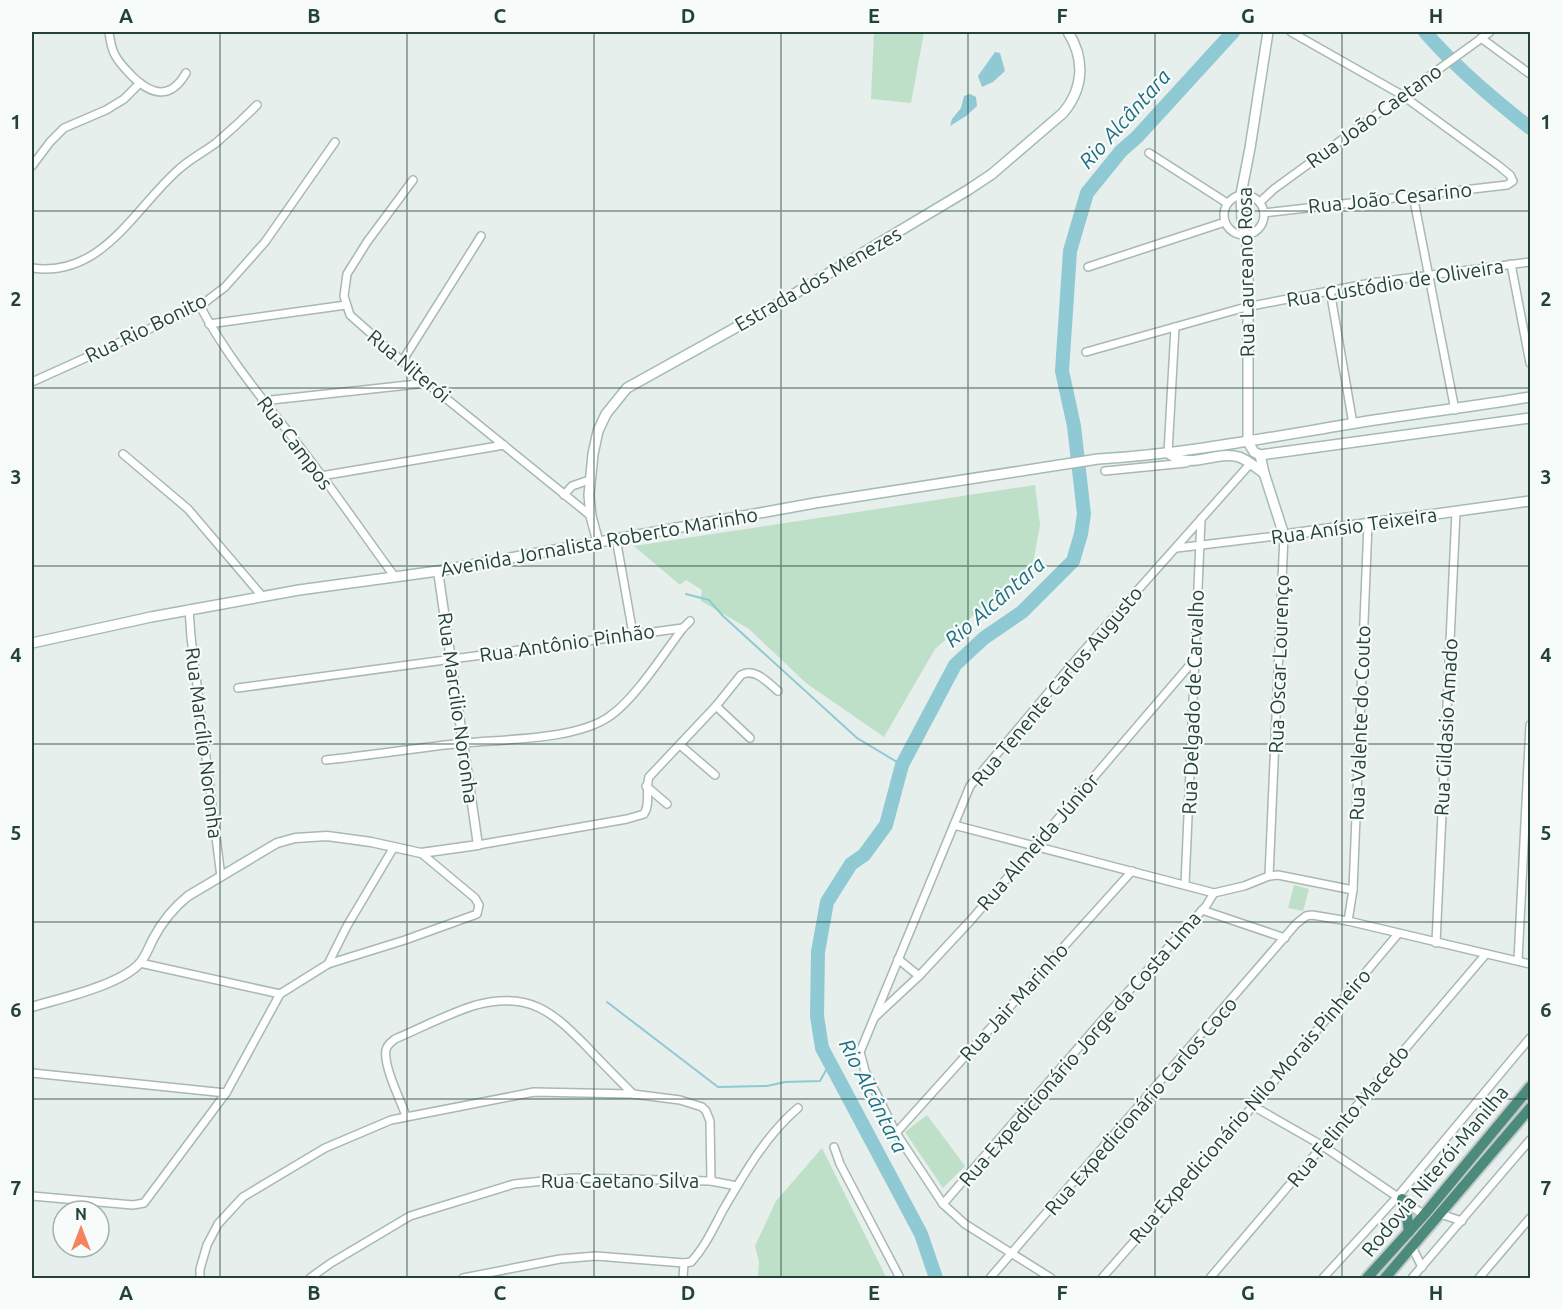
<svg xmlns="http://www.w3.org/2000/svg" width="1562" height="1310" font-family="Ubuntu,sans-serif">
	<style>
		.green { fill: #bfe0c8 }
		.water { fill: #8ec9d4 }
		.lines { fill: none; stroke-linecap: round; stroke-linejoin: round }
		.stream { stroke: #8ec9d4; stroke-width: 2 }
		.river { stroke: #8ec9d4; stroke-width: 14 }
		.minor-casing { stroke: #a8b8b2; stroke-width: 10 }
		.tertiary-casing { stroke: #a8b8b2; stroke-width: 11 }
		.secondary-casing { stroke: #a4bbb3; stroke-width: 12 }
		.trunk-casing { stroke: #c2cac8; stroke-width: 14 }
		.minor { stroke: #fff; stroke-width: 7 }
		.tertiary { stroke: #fff; stroke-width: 8 }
		.secondary { stroke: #fff; stroke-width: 9 }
		.trunk { stroke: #4c8a7c; stroke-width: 10 }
		.grid { fill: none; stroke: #24423a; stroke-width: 1.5; stroke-opacity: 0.55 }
		.labels { text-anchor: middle; stroke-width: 4.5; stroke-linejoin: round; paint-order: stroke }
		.street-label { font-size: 20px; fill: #24423a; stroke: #f7fbf9 }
		.water-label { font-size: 21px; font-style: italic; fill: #1c6f80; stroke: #f7fbf9 }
		.neatline { fill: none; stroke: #24423a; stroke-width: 2 }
		.grid-label { font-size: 20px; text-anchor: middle; font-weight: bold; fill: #24423a }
	</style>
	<rect width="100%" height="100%" fill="#e6efeb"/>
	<!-- green -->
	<g class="green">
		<path d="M874,32h50l-13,71 -40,-4z"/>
		<path d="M1035,485l5,40 -7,38 -98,86 -51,88 -78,-54 -57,-54 -48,-28 1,-11 -16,-10 -6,5 -46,-39z"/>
		<path d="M1294,885l15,4 -6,22 -15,-3z"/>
		<path d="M927,1115l38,51 -22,22 -38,-56z"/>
		<path d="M822,1148l64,129 -128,1 1,-16 -4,-16 21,-45z"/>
	</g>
	<!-- water -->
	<g class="water">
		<path d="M995,52l5,1 5,18 -12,11 -11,5 -4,-11z"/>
		<path d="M970,94l6,3 1,9 -11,10 -16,10 2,-7 9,-11 3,-12z"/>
	</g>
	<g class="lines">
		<!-- stream -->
		<g class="stream">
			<path d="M686,594l23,6 14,16 134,122 45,27"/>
			<path d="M607,1002l111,85 49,-1 18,-4 35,-1 10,-18"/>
		</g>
		<!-- river -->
		<g class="river">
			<path d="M1425,32c31,36 68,67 105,96"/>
			<path d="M936,1278l-15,-44 -99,-186 -5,-32 1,-64 9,-50 24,-38 13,-9 22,-30 16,-60 53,-100 29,-27 38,-26 51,-51 8,-27 3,-20 -10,-88 -12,-55 8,-120 17,-58 34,-42 16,-14 96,-105"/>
		</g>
		<defs>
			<g id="minor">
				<path d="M109,32c1,7 2,16 6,23 4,8 11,15 18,22 20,19 38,22 53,-4"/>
				<path d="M1481,38l49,36"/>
				<path d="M1149,153l78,50"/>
				<path d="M32,166l18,-24 14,-14 42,-18 18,-11 16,-16"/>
				<path d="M413,180l-46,62 -20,32 -3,22 6,19 77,68 164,133"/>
				<circle cx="1244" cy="215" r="20"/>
				<path d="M1413,195l42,215"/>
				<path d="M1260,202l14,-13 216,-157"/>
				<path d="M1264,213l243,-28 6,-4 -3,-6 -11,-9 -97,-71 -111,-63"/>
				<path d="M1511,264l19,99"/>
				<path d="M1088,267l137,-45"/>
				<path d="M32,268c70,10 102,-59 146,-98 12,-11 26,-18 38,-27 14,-12 28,-25 41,-38"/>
				<path d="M1330,290l23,134"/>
				<path d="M200,306c28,53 67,98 103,145 32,41 61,84 92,126"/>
				<path d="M209,324l137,-19"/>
				<path d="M1086,352l160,-45 125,-24 159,-21"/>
				<path d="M403,360l78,-124"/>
				<path d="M32,382l168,-76 25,-19 40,-45 70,-100"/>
				<path d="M262,401l165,-18"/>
				<path d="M1168,453l7,-126"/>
				<path d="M123,454l65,55 74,87"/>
				<path d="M1105,471l81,-8"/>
				<path d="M321,476l183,-31"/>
				<path d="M564,495l8,-9 17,-6"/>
				<path d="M616,538l17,96"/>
				<path d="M1177,548l107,-13 -15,341"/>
				<path d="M189,609l2,28 30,240"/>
				<path d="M238,688l445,-60"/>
				<path d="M716,706l34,32"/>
				<path d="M680,745l35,30"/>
				<path d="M326,760c46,-5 91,-12 137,-17 41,-4 114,-3 147,-27 25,-17 54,-63 73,-88l7,-7"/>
				<path d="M646,786l21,18"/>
				<path d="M954,825l260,68 30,-7 25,-10 9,-1 75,15"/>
				<path d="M478,845l149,-26 17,-5c7,-11 1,-24 5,-37l67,-71 25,-31c14,-8 27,8 37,16"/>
				<path d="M1185,885l16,-366"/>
				<path d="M1202,910l83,28"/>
				<path d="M1348,921l5,-31 15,-366"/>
				<path d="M1436,943l20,-431"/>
				<path d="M898,959l21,17"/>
				<path d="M1518,960l12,-235"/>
				<path d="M140,963l140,31"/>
				<path d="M328,964l77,-24 72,-26 2,-9 -4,-7 -54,-45"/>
				<path d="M875,1017l44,-41 53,-57 223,-260"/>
				<path d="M32,1073l194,20"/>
				<path d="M1253,1106l70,40 101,69"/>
				<path d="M406,1116c-5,-15 -23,-50 -20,-66 1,-5 5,-8 9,-11 26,-11 54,-26 81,-34 54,-14 77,7 112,43 15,16 30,31 45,46"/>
				<path d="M896,1133l236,-262"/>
				<path d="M834,1147l6,17 60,114"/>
				<path d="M32,1196l101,9 11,-2 82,-110 54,-99 48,-30 19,-38 47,-79"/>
				<path d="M943,1204l162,-187 101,-111 8,-13"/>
				<path d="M1440,1214l22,7"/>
				<path d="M1412,1247l10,20"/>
				<path d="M200,1278v-9l7,-24 11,-21 25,-27 82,-49 66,-28 143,-28 99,2 47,6 22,7 4,4 4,10 1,60"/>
				<path d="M310,1278l21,-15 79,-47 104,-32 59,-6 138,3 26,5"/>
				<path d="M463,1278l97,-19 36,-3 88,7 7,-1c14,-15 23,-35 32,-52 21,-36 43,-75 75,-102"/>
				<path d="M683,1278l1,-15"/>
				<path d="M990,1278l306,-354 10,-8 6,-1 36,6 182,43"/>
				<path d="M1051,1278l-86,-54 -22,-20 -47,-71 -31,-62 -5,-19 110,-266 110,-131 170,-191"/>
				<path d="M1102,1278l151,-172 145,-172"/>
				<path d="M1210,1278l276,-324"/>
				<path d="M1323,1278l75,-82 132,-158"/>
				<path d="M1412,1278l118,-138"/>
				<path d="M1479,1278l51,-60"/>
			</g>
			<path id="tertiary" d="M32,1007c29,-9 86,-21 107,-43 6,-6 10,-17 14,-25 9,-17 20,-31 35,-43l89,-53 18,-5 32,-2 44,6 50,11 57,-8 -40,-274"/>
			<g id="secondary">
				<path d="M1268,32l-18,116 -9,46 1,26 6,30v192l6,10 6,3 270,-37"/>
				<path d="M1168,453c23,18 46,-3 71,4 9,3 17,11 25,16"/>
				<path d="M1260,455l4,18 20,62 246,-34"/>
				<path d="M598,542l-7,-26 -2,-21 4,-41 5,-23 8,-17 21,-26 142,-79 199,-119 24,-16 71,-61c21,-25 22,-54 5,-81"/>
				<path d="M32,643l119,-26 148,-27 139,-19 377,-68 283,-44c85,-5 168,-21 252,-35 60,-10 121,-17 180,-27"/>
			</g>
			<g id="trunk">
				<path d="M1402,1199l4,9 3,24"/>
				<path d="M1367,1278l57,-63 106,-128"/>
				<path d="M1385,1278l145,-170"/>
			</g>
		</defs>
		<!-- minor casing -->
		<use href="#minor" class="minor-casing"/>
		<!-- tertiary casing -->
		<use href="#tertiary" class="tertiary-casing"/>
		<!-- secondary casing -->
		<use href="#secondary" class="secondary-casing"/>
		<!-- trunk casing -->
		<use href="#trunk" class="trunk-casing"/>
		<!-- minor -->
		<use href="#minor" class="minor"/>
		<!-- tertiary -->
		<use href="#tertiary" class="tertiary"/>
		<!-- secondary -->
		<use href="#secondary" class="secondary"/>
		<!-- trunk -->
		<use href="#trunk" class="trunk"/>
	</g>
	<!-- grid -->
	<path class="grid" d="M220,32v1246M407,32v1246M594,32v1246M781,32v1246M968,32v1246M1155,32v1246M1342,32v1246M32,211h1498M32,388h1498M32,566h1498M32,744h1498M32,922h1498M32,1099h1498"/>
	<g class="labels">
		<!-- street labels -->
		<g class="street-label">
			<text transform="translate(1374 116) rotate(-36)" y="7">Rua João Caetano</text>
			<text transform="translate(1390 198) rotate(-6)" y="7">Rua João Cesarino</text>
			<text transform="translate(1246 272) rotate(-91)" y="7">Rua Laureano Rosa</text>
			<text transform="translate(818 279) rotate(-30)" y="7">Estrada dos Menezes</text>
			<text transform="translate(1395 283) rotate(-9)" y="7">Rua Custódio de Oliveira</text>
			<text transform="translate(146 328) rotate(-26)" y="7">Rua Rio Bonito</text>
			<text transform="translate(409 366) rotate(40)" y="7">Rua Niterói</text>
			<text transform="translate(295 443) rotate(53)" y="7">Rua Campos</text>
			<text transform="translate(1354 526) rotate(-8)" y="7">Rua Anísio Teixeira</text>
			<text transform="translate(599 542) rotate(-10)" y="7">Avenida Jornalista Roberto Marinho</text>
			<text transform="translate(567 643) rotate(-8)" y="7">Rua Antônio Pinhão</text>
			<text transform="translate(1279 664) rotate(-88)" y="7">Rua Oscar Lourenço</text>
			<text transform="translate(1057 686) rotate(-50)" y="7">Rua Tenente Carlos Augusto</text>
			<text transform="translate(1193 702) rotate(-88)" y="7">Rua Delgado de Carvalho</text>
			<text transform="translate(458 708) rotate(82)" y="7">Rua Marcilio Noronha</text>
			<text transform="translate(1360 723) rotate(-88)" y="7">Rua Valente do Couto</text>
			<text transform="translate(1446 727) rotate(-87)" y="7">Rua Gildasio Amado</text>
			<text transform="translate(204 743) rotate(83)" y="7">Rua Marcílio Noronha</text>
			<text transform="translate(1038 842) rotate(-49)" y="7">Rua Almeida Júnior</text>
			<text transform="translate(1014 1002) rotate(-48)" y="7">Rua Jair Marinho</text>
			<text transform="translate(1080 1049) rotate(-49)" y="7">Rua Expedicionário Jorge da Costa Lima</text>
			<text transform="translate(1141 1106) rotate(-49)" y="7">Rua Expedicionário Carlos Coco</text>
			<text transform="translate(1250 1106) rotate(-49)" y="7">Rua Expedicionário Nilo Morais Pinheiro</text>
			<text transform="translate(1348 1116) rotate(-50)" y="7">Rua Felinto Macedo</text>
			<text transform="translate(1435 1171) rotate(-50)" y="7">Rodovia Niterói-Manilha</text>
			<text x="620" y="1188">Rua Caetano Silva</text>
		</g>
		<!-- water labels -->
		<g class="water-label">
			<text transform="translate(1125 119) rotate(-48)" y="7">Rio Alcântara</text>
			<text transform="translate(995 602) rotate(-41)" y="7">Rio Alcântara</text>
			<text transform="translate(873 1096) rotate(63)" y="7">Rio Alcântara</text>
		</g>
	</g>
	<!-- border -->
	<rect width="1562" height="1310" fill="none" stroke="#f7fbf9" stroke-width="66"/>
	<!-- north arrow -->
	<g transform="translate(81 1229)"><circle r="28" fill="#f7fbf9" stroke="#a3b1ad" stroke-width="1.5"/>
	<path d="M0-4.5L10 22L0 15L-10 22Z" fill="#f4845f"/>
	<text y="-9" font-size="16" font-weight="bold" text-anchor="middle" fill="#24423a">N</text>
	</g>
	<rect x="33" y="33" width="1496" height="1244" class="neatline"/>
	<g class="grid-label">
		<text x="126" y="23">A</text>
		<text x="314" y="23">B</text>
		<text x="500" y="23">C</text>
		<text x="688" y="23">D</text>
		<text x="874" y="23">E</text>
		<text x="1062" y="23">F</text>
		<text x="1248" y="23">G</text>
		<text x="1436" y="23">H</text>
		<text x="16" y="129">1</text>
		<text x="1546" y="129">1</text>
		<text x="16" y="306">2</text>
		<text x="1546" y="306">2</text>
		<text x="16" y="484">3</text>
		<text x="1546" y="484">3</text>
		<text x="16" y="662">4</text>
		<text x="1546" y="662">4</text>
		<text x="16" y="840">5</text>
		<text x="1546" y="840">5</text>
		<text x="16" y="1017">6</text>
		<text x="1546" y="1017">6</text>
		<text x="16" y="1195">7</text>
		<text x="1546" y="1195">7</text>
		<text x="126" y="1300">A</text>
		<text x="314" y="1300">B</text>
		<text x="500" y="1300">C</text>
		<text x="688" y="1300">D</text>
		<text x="874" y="1300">E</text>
		<text x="1062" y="1300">F</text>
		<text x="1248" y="1300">G</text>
		<text x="1436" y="1300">H</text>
	</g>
</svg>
